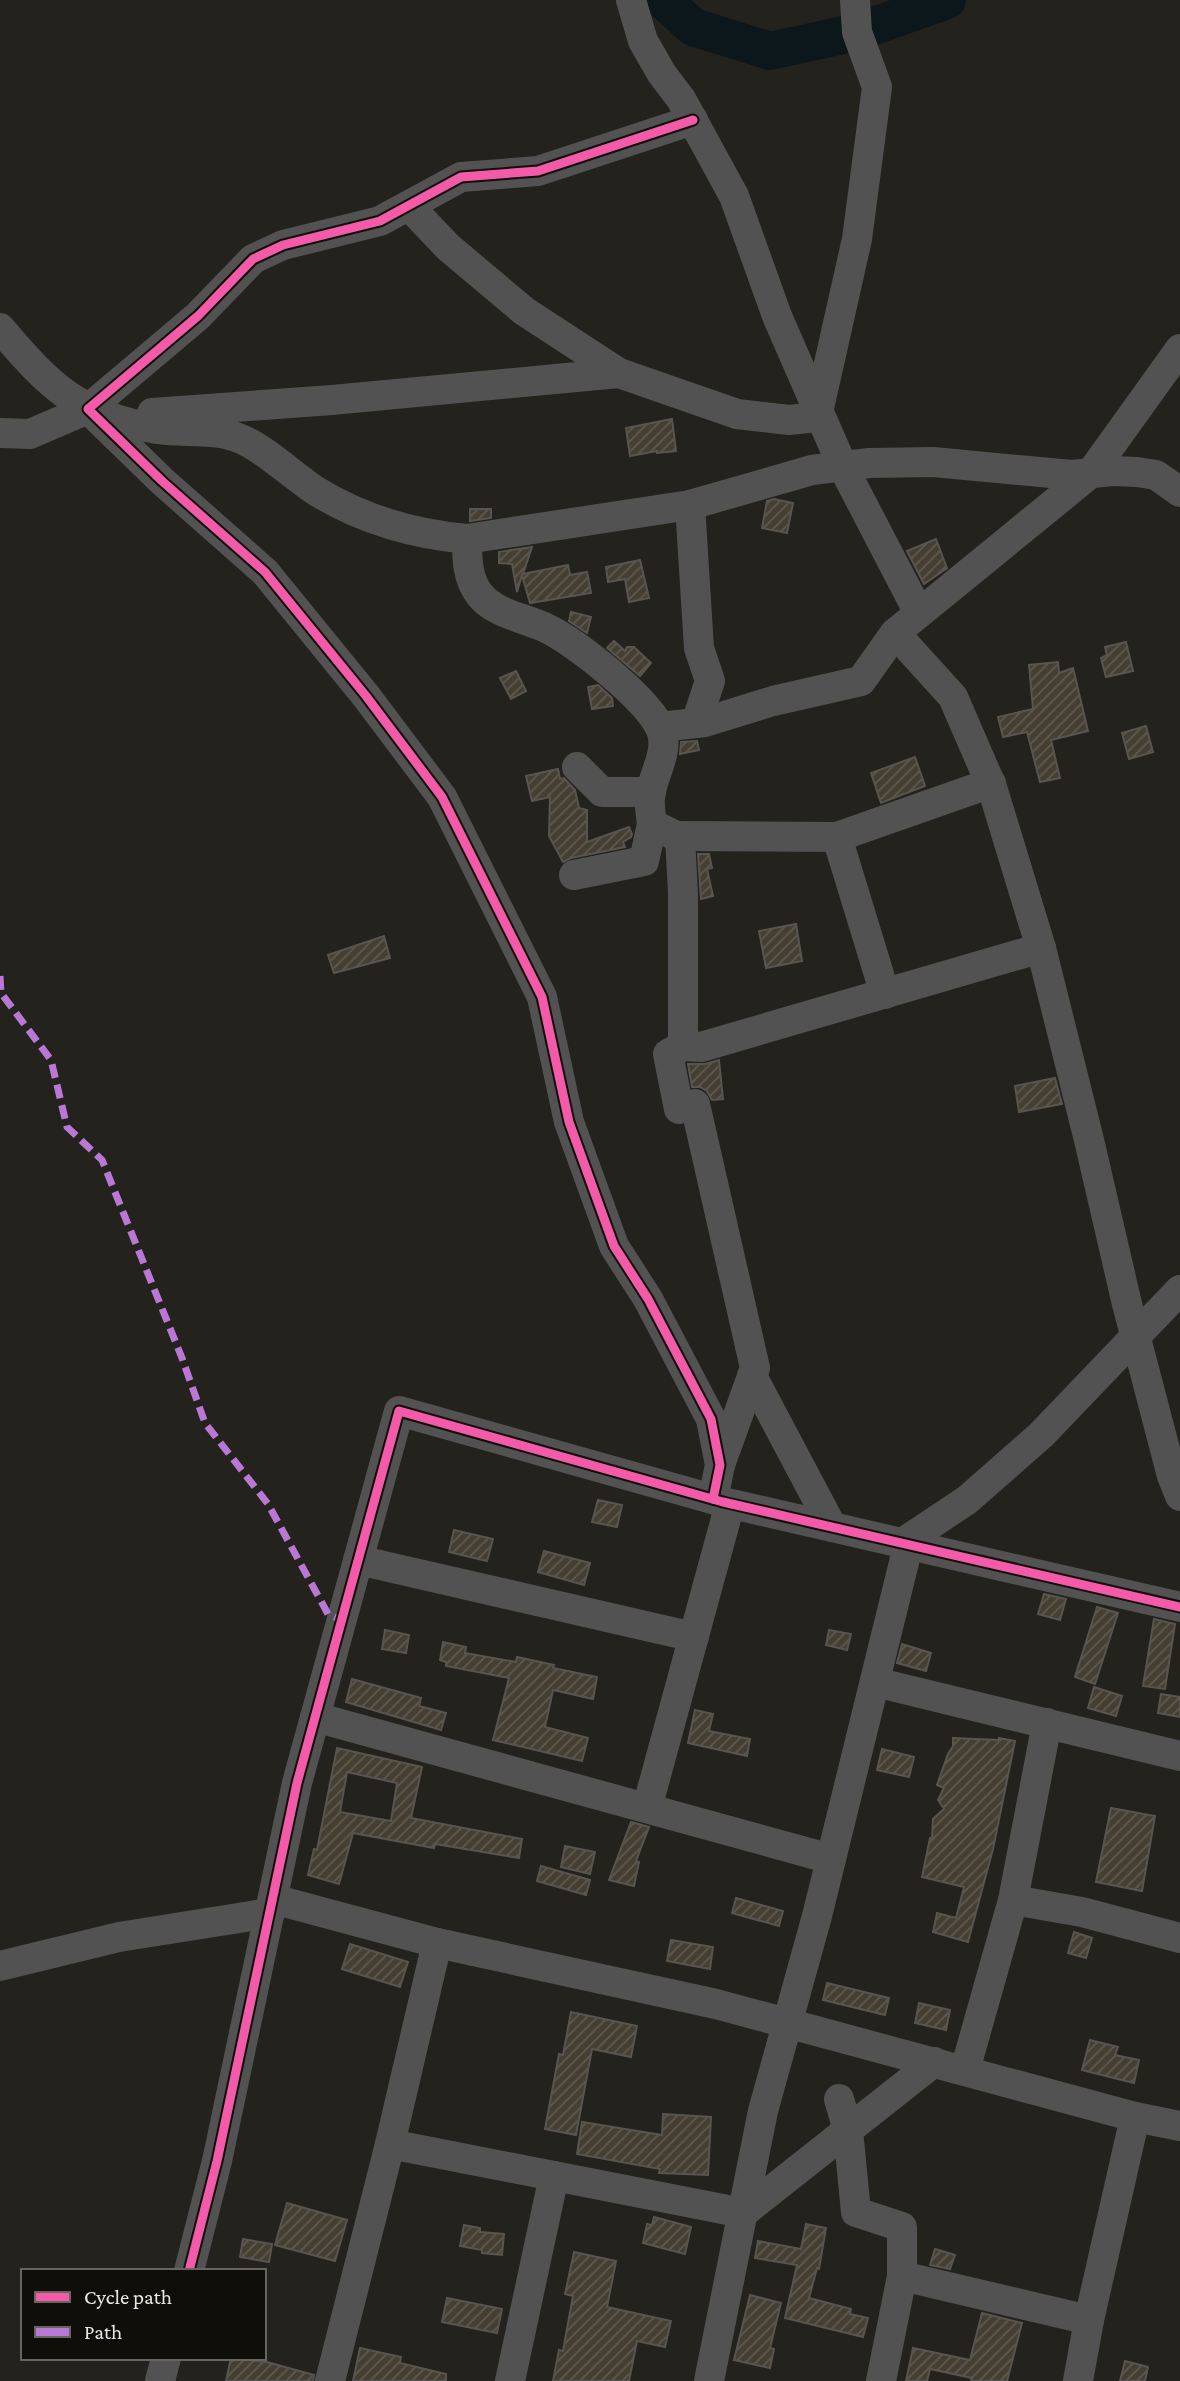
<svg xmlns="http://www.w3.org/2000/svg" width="1180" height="2381" font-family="'Crimson Pro',serif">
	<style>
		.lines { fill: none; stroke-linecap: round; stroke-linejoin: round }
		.river { stroke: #0b171a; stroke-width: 38 }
		.building { fill: url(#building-hatch); stroke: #585550; stroke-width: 2; fill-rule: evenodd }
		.minor { stroke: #535252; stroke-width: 30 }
		.quiet { stroke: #ba77d6; stroke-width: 7; stroke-dasharray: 14 7; stroke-linecap: butt }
		.cycleway-casing { stroke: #0f0e09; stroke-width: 13 }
		.cycleway { stroke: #f35aa7; stroke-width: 9 }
	</style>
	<defs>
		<pattern id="building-hatch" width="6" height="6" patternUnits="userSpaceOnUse" patternTransform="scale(1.75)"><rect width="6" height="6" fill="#453e32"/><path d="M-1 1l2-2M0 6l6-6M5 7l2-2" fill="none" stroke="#605a4f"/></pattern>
	</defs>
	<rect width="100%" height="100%" fill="#24221c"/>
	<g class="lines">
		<!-- river -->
		<path class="river" d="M663,0l30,27 77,24 87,-19 90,-32"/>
	</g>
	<!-- building -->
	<g class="building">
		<path d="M672,419l4,32 -19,2v-2l-27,5 -4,-28z"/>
		<path d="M774,499l19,4 -6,30 -25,-5 5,-27z"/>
		<path d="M470,509h21v9l-21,3z"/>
		<path d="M936,539l11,29 -23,16 -17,-33z"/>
		<path d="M532,547l-9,27 45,-9 2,10 17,-3 4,21 -61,10 -8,-28 -5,17 -5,-28 -13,-1v-11z"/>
		<path d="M640,560l9,38 -20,4 -4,-23 -17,3 -2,-15z"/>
		<path d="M571,612l20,5 -4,16 -18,-12z"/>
		<path d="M614,641l11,10 2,-4h7l17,16 -11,13 -33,-28z"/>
		<path d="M1126,642l7,29 -27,6 -5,-19 6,-3 -2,-8z"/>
		<path d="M1058,662l1,11 14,-5 15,63 -37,9 9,38 -20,4 -13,-50 -24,5 -5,-20 35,-8 -4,-44z"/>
		<path d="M516,671l10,20 -15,8 -11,-21z"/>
		<path d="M598,685l14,13 1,8 -21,3 -4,-22z"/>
		<path d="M1146,726l7,26 -24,7 -7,-26z"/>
		<path d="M697,741l2,9 -19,4 1,-12z"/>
		<path d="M915,757l10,29 -44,17 -10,-30z"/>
		<path d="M558,769l2,10 4,-1 11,12 4,18 8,2v32l42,-15 3,7 -1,3 -8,5 2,5 -54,11 -8,4 -14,-26 1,-39 -18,4 -6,-25z"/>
		<path d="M698,854h11l3,14 -5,1 6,27 -12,3z"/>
		<path d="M796,924l6,37 -36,7 -7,-37z"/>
		<path d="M384,936l6,22 -56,15 -6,-18z"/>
		<path d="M719,1060l4,39 -11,1 -5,-9 -7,-4h-8l-4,-23h17z"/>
		<path d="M1055,1078l7,26 -43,8 -4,-26z"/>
		<path d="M598,1500l24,5 -5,22 -25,-5z"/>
		<path d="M454,1530l39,9 -6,22 -38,-9z"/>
		<path d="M544,1551l46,12 -6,22 -46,-13z"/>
		<path d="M1044,1594l22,5 -6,21 -22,-6z"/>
		<path d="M1097,1607l21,6 -23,71 -20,-7z"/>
		<path d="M1154,1619l21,5 -10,65 -22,-3z"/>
		<path d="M385,1630l24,5 -3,18 -24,-4z"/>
		<path d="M829,1630l22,4 -4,16 -21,-5z"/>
		<path d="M443,1642l23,5 -1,6 51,9 1,-5 37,8 -1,3 44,9 -4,22 -40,-9 -8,37 43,11 -6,23 -89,-21 16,-62 -63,-12v-4l-6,-2z"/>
		<path d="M902,1644l29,9 -5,18 -29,-8z"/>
		<path d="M352,1679l69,19 -2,8 27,7 -5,17 -95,-28z"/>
		<path d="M1094,1687l28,9 -6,20 -28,-8z"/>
		<path d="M1161,1694l19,3v20l-22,-4z"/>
		<path d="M695,1710l18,4 -4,17 41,8 -3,17 -59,-13z"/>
		<path d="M953,1738l46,2v-2l16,3 -22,108 -25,93 -35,-10 4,-19 19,5 8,-31 -42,-10 8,-39h2l1,-19 11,-10 -6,-9 6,-12 -7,-3 11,-31 5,-8z"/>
		<path d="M337,1748l85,19 -11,51 111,21 -3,19 -84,-14 -1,4 -81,-15 -14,51 -31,-9 6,-26 3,1zM347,1772l50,11 -6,38 -51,-9z"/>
		<path d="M882,1749l32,8 -5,20 -32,-7z"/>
		<path d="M1111,1808l44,8 -13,75 -46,-9z"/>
		<path d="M631,1822l18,5 -13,34 3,1 -5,24 -25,-6z"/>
		<path d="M565,1846l30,6 -5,22 -29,-7z"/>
		<path d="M541,1866l49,14 -4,15 -49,-14z"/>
		<path d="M736,1898l47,13 -4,15 -47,-13z"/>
		<path d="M1074,1932l18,6 -6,20 -18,-5z"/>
		<path d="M671,1940l42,7 -3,22 -43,-8z"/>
		<path d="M350,1944l58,18 -8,25 -58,-18z"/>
		<path d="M827,1983l62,15 -4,17 -62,-15z"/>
		<path d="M919,2003l31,7 -4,20 -31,-7z"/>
		<path d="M571,2012l66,14 -6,31 -39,-8 -16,86 -31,-6 14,-75 4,1z"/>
		<path d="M1090,2040l28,7 -3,8 24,5 -5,23 -52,-13z"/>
		<path d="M663,2114l48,3 -3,58 -49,-2 1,-4 -83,-15 5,-32 80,13z"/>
		<path d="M287,2203l60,17 -12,41 -60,-16z"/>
		<path d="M654,2217l37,10 -6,27 -42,-11 4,-19 5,1z"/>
		<path d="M806,2224l20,4 -7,41 -2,-1 -8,30 42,11 -1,5 18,4 -5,19 -78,-19 12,-53 -42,-7 3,-17 43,8z"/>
		<path d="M464,2225l16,3v4l24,2 -2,21 -20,-2v-3l-22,-4z"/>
		<path d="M243,2239l29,5 -3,18 -29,-5z"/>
		<path d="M935,2249l20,6 -5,14 -20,-4z"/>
		<path d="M574,2252l42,9 -9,46 64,14 -6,26 -28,-6 -8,40h-76l6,-31 4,1 10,-55 -8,-2z"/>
		<path d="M750,2295l31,8 -11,45 4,1 -4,19 -36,-8z"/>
		<path d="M447,2298l55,11 -5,24 -55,-11z"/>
		<path d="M982,2313l40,10 -15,58h-36l1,-3 -42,-9 -3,12h-21l7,-33 57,12z"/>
		<path d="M360,2348l41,9 -1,6 46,11v7h-93z"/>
		<path d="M231,2358l36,4 47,13 -1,6h-87z"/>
		<path d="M1125,2361l23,6 -3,14h-25z"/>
	</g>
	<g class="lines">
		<!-- minor -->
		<g class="minor">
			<path d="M631,0l12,41 19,33 19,25 53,97 43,120 65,149 77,148"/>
			<path d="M693,120l-155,51 -77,6 -81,44 -97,24 -30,14 -55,57 -110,93 74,72 103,91 101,124 76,101 100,200 27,125 45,124 34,53 63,120 9,46 -7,34"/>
			<path d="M409,206l39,41 76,64 95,62 118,41 52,6 28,-3 40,-178 20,-152 -20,-55 -2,-32"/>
			<path d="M0,328c49,58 79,88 157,101 26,4 54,-1 79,8 26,9 57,39 80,54 47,29 97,43 151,48l223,-34 122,-35 57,-7 64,-1 139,13 40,-4 25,1 19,3 24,17"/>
			<path d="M152,413l180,-13 287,-27"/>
			<path d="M0,433l30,1 58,-25"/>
			<path d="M690,505l9,143 11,33 -14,42"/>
			<path d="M467,539c0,19 0,40 13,56 15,19 45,23 66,33 30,14 103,72 115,102 9,21 -9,46 -11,67 -1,9 1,18 2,27l28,14 3,55v153l-15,8 11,55 16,-5 60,264 -35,97"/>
			<path d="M895,633l58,64 39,90 49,161 48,192 38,164 45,172 8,20"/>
			<path d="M660,727l45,-5 68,-21 88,-20 34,-48 196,-160 89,-124"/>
			<path d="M577,767l25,25h49"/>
			<path d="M675,836l162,1 154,-54"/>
			<path d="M837,837l48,157"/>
			<path d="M574,875l70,-14 8,-37"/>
			<path d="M683,1046l18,1 340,-99"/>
			<path d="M752,1376l80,151"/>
			<path d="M358,1560l336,77"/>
			<path d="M875,1682l305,74"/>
			<path d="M315,1717l516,142"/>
			<path d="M647,1808l83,-304"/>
			<path d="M273,1899l164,44 279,61 419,113 45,9"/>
			<path d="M1013,1900l34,-177"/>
			<path d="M0,1966l119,-29 151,-24"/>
			<path d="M965,2070l48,-170 69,12 98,26"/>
			<path d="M839,2099l9,31 8,82 46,15v49"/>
			<path d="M390,2144l353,69 191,-151"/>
			<path d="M189,2271l28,-110 80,-378 102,-372 324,91 457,105"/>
			<path d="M160,2381l6,-23"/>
			<path d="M330,2381l60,-237 47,-201"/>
			<path d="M510,2381l44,-205"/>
			<path d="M709,2381l54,-270 54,-195 93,-378 57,-38 74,-65 139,-145"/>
			<path d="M881,2381l21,-105 187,44"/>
			<path d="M1078,2381l11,-61 46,-203"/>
		</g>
		<!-- quiet -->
		<path class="quiet" d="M0,976l1,17 50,67 16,67 35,33 80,198 23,65 63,81 60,110 14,6"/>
		<defs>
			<g id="cycleway">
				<path d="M693,120l-155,51 -77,6 -81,44 -97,24 -30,14 -55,57 -110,93 74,72 103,91 101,124 76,101 100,200 27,125 45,124 34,53 63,120 9,46 -7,34"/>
				<path d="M189,2271l28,-110 80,-378 102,-372 324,91 457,105"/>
			</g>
		</defs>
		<!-- cycleway casing -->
		<use href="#cycleway" class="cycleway-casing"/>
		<!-- cycleway -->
		<use href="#cycleway" class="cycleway"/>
	</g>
	<!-- legend -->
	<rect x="21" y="2269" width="245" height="91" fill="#0f0e09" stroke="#67655f" stroke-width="2"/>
	<rect x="35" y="2292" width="35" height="10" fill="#f35aa7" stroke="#67655f" stroke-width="2"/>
	<text x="84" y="2304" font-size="21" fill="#eae8e1">Cycle path</text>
	<rect x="35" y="2327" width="35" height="10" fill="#ba77d6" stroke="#67655f" stroke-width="2"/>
	<text x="84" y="2339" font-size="21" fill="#eae8e1">Path</text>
</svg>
